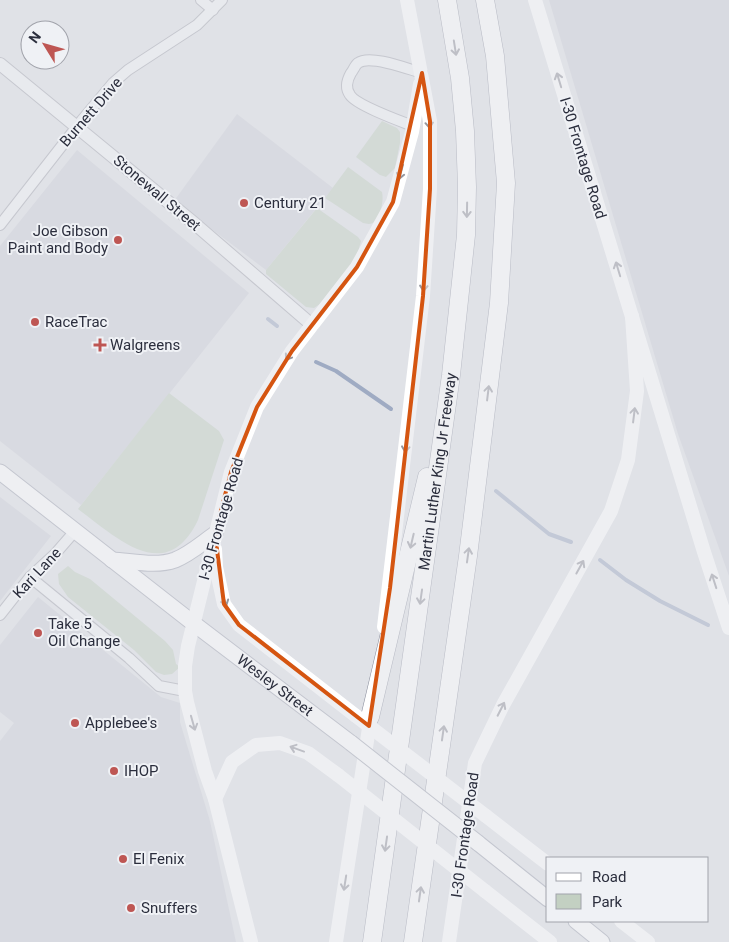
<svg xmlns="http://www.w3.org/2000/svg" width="729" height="942" font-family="Roboto,sans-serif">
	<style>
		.built { fill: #cfd1d9 }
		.green { fill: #c3d0c2 }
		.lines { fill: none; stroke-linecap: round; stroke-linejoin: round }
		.stream { stroke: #9fabc3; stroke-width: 4 }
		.minor-casing { stroke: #a6a8b1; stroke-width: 12 }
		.tertiary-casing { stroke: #a6a8b1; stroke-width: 14 }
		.primary-casing { stroke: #a1a5b2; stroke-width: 17 }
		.motorway-casing { stroke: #898d9c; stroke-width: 19 }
		.minor { stroke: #f2f3f6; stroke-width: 10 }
		.tertiary { stroke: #f2f3f6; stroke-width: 12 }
		.secondary { stroke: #fff; stroke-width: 14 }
		.primary { stroke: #fff; stroke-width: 15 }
		.motorway { stroke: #fff; stroke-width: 18 }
		.primary-bridge-casing { stroke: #a1a5b2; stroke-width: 17; stroke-linecap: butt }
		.secondary-bridge { stroke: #fff; stroke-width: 14 }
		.primary-bridge { stroke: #fff; stroke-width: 15 }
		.oneway { stroke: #95969e }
		.marked { fill: none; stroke: #d55511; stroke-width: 4; stroke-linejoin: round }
		.poi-dot { fill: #be5653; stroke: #eff1f5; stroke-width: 2 }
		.labels { text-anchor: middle; stroke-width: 4; stroke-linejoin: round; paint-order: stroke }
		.street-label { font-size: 15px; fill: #2b2e3d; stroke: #eff1f5 }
		.poi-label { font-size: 15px; fill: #2b2e3d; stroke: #eff1f5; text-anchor: start }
	</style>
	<rect width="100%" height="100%" fill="#e0e2e7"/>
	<!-- built -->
	<g class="built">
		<path d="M549,0h180v576l-51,-142z"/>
		<path d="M237,114l96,74 -67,82 -92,-69z"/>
		<path d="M77,150l172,143 -168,212 -81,-64v-195z"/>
		<path d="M0,497l51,39 -51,65z"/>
		<path d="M38,597l123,100 19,6v19l30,99 26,121h-236v-201l14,-18 -14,-11v-67z"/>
	</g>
	<!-- green -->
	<g class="green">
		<path d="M382,121l15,7 3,4v11l-5,25 -9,9 -6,-2 -24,-18z"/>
		<path d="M348,167l34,25c2,8 -1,22 -7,29 -3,4 -8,3 -12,2l-38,-25z"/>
		<path d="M317,208l41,29 3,4 -3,11 -9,16 -29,36 -6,4 -8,-1 -40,-33v-4z"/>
		<path d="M169,393l50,38 5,9 -26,80c-32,67 -82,17 -120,-11z"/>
		<path d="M68,566l7,6 15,7 75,62 8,9 3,14 4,3 -8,7 -8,1 -8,-3 -22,-22 -66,-53 -9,-13 -1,-10z"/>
	</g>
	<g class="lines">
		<!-- stream -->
		<g class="stream">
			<path d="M268,319l9,7"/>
			<path d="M316,362l20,9 55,38"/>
			<path d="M496,491l53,43 22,8"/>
			<path d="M600,560l26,20 34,21 48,24"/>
		</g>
		<defs>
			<g id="minor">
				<path d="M201,0l12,10"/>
				<path d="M413,126c-13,-5 -57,-21 -63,-31 -5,-7 -3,-15 1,-22 2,-2 4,-8 7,-10 12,-9 50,6 64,10"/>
				<path d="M0,225l82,-105 31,-37 15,-13 69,-45 25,-25"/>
				<path d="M30,577l99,81 30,28 26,5"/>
				<path d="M0,615l30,-38 25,-23 20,-23"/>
			</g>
			<path id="tertiary" d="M0,64l195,160 117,101"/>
			<g id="primary">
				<path id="s1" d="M0,472l193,151 158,120"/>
				<path d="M112,560c20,1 44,7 63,0 15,-6 27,-17 40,-26"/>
				<path d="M478,843l70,56"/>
				<path d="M576,921l26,21"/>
			</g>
			<g id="motorway">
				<path d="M370,717l57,-240"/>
				<path id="s2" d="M372,942l79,-567 15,-140 1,-48 -2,-56 -5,-53 -13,-78"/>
				<path d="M413,942l55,-386 31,-253 7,-120 -11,-127 -10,-56"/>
			</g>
		</defs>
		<!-- minor casing -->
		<use href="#minor" class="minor-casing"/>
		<!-- tertiary casing -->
		<use href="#tertiary" class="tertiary-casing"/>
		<!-- primary casing -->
		<use href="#primary" class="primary-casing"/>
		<!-- motorway casing -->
		<use href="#motorway" class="motorway-casing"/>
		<!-- minor -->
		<use href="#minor" class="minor"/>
		<!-- tertiary -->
		<use href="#tertiary" class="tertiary"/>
		<!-- secondary -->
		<g class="secondary">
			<path d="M535,0l169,552 25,76"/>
			<path d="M215,549l1,18 8,37 15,21 117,91"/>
			<path d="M384,627l39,-331 7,-107v-68l-23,-121"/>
			<path d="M215,799l17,-37 24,-17 24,-2 28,10 30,22"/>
			<path d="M486,816l62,48"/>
			<path d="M485,891l65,51"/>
			<path d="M621,921l27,21"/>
			<path d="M251,942l-36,-143 -10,-28 -18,-69 -2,-11v-25l3,-20 43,-174 26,-65 35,-56 65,-84 36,-65 19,-70 8,-48"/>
			<path d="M336,942l35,-227"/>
			<path d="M449,942l26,-179 28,-58 108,-194 17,-51 9,-69 -5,-75"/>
		</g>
		<!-- primary -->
		<use href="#primary" class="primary"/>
		<!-- motorway -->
		<use href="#motorway" class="motorway"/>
		<defs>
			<path id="primary-bridge" d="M351,743l127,100"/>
		</defs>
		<!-- primary-bridge casing -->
		<use href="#primary-bridge" class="primary-bridge-casing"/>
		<!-- secondary-bridge -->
		<g class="secondary-bridge">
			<path d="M356,716l130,100"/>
			<path d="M338,775l147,116"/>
		</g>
		<!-- primary-bridge -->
		<use href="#primary-bridge" class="primary-bridge"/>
	</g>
	<!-- one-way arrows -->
	<defs><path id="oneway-shaft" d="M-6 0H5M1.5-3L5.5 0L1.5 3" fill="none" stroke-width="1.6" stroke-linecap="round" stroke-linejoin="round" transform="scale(1.25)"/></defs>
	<g class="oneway">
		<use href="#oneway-shaft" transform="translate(455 48) rotate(81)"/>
		<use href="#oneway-shaft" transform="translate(559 80) rotate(-107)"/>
		<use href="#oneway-shaft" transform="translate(429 121) rotate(85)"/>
		<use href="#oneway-shaft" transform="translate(401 172) rotate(105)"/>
		<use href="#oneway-shaft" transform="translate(467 210) rotate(91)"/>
		<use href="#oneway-shaft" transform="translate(618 269) rotate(-107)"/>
		<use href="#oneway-shaft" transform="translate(424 284) rotate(94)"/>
		<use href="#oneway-shaft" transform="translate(290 354) rotate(124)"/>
		<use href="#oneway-shaft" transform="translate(488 393) rotate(-83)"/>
		<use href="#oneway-shaft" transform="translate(634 415) rotate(-83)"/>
		<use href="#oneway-shaft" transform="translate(406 445) rotate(97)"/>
		<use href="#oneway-shaft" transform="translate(412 541) rotate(103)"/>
		<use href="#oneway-shaft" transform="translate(468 555) rotate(-82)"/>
		<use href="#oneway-shaft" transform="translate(580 567) rotate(-61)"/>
		<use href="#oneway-shaft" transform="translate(714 581) rotate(-108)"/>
		<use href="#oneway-shaft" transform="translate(421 597) rotate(98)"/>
		<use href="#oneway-shaft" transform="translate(224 599) rotate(71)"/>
		<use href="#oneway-shaft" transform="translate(501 709) rotate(-63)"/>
		<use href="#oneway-shaft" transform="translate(193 723) rotate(74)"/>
		<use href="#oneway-shaft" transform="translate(443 733) rotate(-82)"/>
		<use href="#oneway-shaft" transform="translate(297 749) rotate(-160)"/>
		<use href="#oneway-shaft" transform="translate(386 844) rotate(98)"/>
		<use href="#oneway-shaft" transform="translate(345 883) rotate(99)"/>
		<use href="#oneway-shaft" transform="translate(420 894) rotate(-82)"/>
	</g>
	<!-- marked area -->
	<path d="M0 0H729V942H0ZM422,73l8,48v68l-7,107 -33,292 -21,138 -130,-101 -15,-21 -9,-70 16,-62 26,-65 35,-56 65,-84 36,-65z" fill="#e0e2e7" fill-opacity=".55" fill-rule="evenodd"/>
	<path class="marked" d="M422,73l8,48v68l-7,107 -33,292 -21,138 -130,-101 -15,-21 -9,-70 16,-62 26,-65 35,-56 65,-84 36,-65z"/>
	<!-- markers -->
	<g class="poi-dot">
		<circle cx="244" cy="203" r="5"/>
		<circle cx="118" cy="240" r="5"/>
		<circle cx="35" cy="322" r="5"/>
		<path d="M97.5 337.5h5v5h5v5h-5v5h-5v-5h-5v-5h5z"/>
		<circle cx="38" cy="633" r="5"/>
		<circle cx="75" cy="723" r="5"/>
		<circle cx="114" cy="771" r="5"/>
		<circle cx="123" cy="859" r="5"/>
		<circle cx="131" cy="908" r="5"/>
	</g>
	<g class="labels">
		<!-- street labels -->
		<g class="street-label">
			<text transform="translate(91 112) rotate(-49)" y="5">Burnett Drive</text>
			<text transform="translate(583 158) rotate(73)" y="5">I-30 Frontage Road</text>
			<text transform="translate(157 193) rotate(40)" y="5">Stonewall Street</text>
			<text dy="5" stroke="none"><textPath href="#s2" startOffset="475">Martin Luther King Jr Freeway</textPath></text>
			<text transform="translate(221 519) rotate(-74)" y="5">I-30 Frontage Road</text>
			<text transform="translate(37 573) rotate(-47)" y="5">Kari Lane</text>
			<text dy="5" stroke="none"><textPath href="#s1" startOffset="348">Wesley Street</textPath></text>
			<text transform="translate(465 835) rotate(-82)" y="5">I-30 Frontage Road</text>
		</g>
		<!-- poi labels -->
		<g class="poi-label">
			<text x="254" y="208">Century 21</text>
			<text x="108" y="236" text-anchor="end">Joe Gibson<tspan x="108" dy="17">Paint and Body</tspan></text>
			<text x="45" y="327">RaceTrac</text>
			<text x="110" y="350">Walgreens</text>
			<text x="48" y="629">Take 5<tspan x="48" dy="17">Oil Change</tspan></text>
			<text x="85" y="728">Applebee's</text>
			<text x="124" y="776">IHOP</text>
			<text x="133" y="864">El Fenix</text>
			<text x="141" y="913">Snuffers</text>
		</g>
	</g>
	<!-- legend -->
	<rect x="546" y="857" width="162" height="65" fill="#eff1f5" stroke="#a1a3ab"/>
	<rect x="556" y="873" width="25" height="8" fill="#ffffff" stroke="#a1a3ab"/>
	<text x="592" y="882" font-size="15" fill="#2b2e3d">Road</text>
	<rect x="556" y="894" width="25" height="15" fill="#c3d0c2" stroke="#a1a3ab"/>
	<text x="592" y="907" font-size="15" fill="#2b2e3d">Park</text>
	<!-- north arrow -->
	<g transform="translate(45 45) rotate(307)"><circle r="24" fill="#eff1f5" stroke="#a1a3ab"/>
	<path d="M0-4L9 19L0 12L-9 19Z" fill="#be5653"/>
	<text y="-8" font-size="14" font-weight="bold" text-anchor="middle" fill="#2b2e3d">N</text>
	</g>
</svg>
